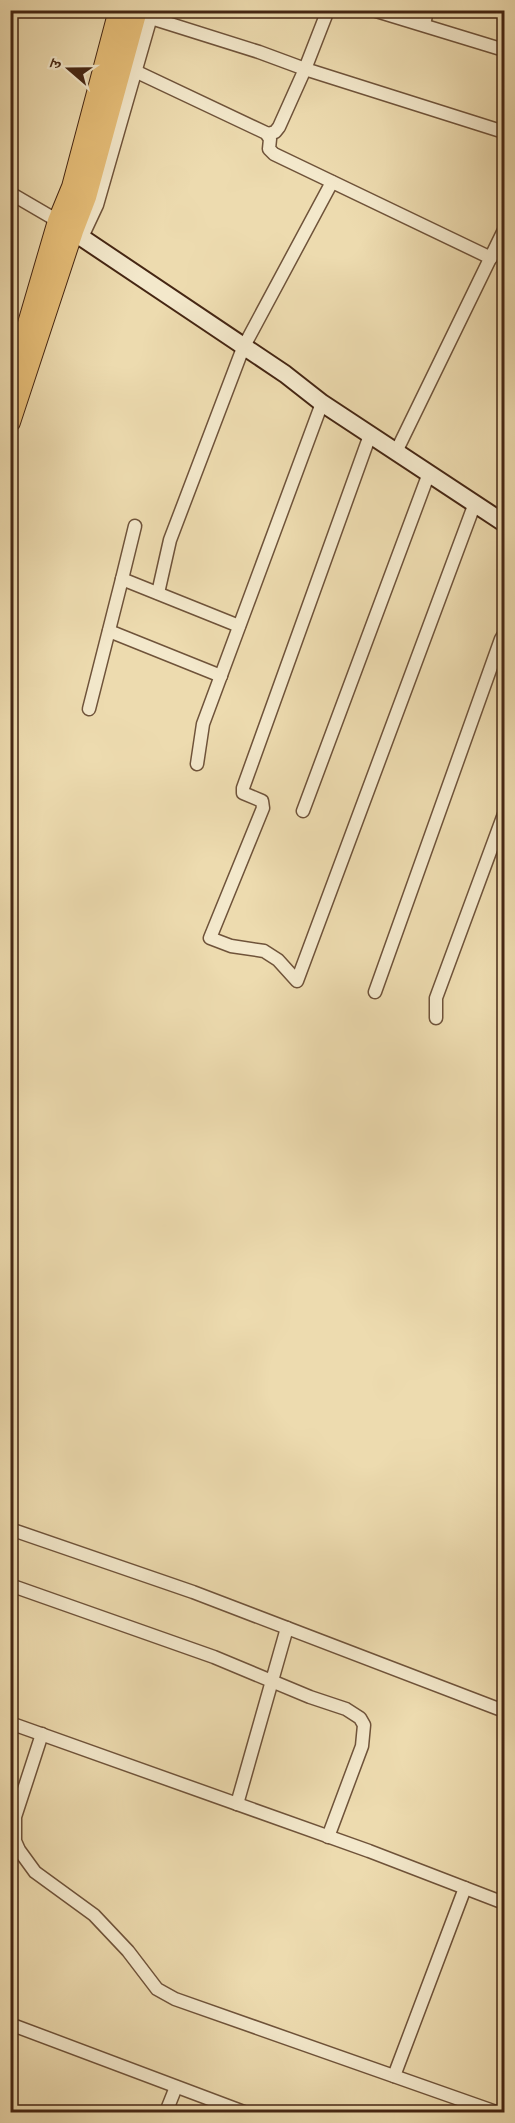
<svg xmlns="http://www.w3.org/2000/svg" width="515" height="2123" font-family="'Sorts Mill Goudy','Noto Serif Devanagari',serif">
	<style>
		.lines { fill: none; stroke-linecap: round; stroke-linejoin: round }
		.street-casing { stroke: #6f533a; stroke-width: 15 }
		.secondary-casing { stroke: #452613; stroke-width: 20 }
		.primary-casing { stroke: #452613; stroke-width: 22 }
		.street { stroke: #f3e8cb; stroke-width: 12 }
		.secondary { stroke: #f3e8cb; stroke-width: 16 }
		.primary { stroke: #e6be78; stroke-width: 20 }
	</style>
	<rect width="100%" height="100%" fill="#eddbaf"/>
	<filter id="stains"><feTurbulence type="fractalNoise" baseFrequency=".00333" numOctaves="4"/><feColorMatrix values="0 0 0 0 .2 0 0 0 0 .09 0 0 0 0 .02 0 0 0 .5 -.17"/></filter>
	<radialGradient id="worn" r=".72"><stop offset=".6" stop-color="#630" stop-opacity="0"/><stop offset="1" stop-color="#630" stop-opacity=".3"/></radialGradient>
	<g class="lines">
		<defs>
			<g id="street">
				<path d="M373,10l131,40"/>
				<path d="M151,18l108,34 46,17 199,63"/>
				<path d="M424,25l3,-15"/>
				<path d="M137,72l129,61 4,6 -1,10 5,5 217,104"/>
				<path d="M268,134l7,-2 4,-5 26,-58 23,-59"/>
				<path d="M10,193l48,28"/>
				<path d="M82,237l15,-32 56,-195"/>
				<path d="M370,435l-127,353v5l19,8 1,7 -53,130 21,8 33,5 14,9 19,21 178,-478"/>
				<path d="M396,452l108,-222"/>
				<path d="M122,579l13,-53"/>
				<path d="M158,593l12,-53 73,-192 89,-166"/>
				<path d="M109,631l112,45"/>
				<path d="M89,709l33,-130 117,47"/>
				<path d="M197,764l6,-40 119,-321"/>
				<path d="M303,811l126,-338"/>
				<path d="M375,992l126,-353 3,-5"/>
				<path d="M436,1018v-20l68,-184"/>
				<path d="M10,1529l183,63 311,119"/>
				<path d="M10,1585l204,72 96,40 36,12 14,9 4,7 -2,21 -34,91"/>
				<path d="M10,1723l359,128 135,52"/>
				<path d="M42,1734l-27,83v24l4,9 16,22 59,43 34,36 29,38 18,10 321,113"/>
				<path d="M237,1804l50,-176"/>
				<path d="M10,2024l234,88"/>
				<path d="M394,2076l71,-188"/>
				<path d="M166,2112l10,-25"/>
			</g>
			<path id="secondary" d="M63,225l222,149 37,29 182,120"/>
			<g id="primary">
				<path d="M15,368l43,-147 14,-34 47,-177"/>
				<path d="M10,422l63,-191 13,-34 51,-187"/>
			</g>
		</defs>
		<!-- street casing -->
		<use href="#street" class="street-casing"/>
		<!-- secondary casing -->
		<use href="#secondary" class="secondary-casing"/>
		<!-- primary casing -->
		<use href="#primary" class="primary-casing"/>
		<!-- street -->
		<use href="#street" class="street"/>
		<!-- secondary -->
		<use href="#secondary" class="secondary"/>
		<!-- primary -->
		<use href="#primary" class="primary"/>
	</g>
	<!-- margin -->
	<rect width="515" height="2123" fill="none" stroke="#eddbaf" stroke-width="36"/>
	<rect x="12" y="12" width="491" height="2099" fill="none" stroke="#452613" stroke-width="3"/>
	<rect x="18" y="18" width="479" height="2087" fill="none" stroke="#452613" stroke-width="1.5"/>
	<!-- north arrow -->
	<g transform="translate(69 69) rotate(290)" stroke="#f3e8cb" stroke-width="4.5" paint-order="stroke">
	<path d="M0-4.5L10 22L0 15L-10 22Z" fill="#452613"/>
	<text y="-9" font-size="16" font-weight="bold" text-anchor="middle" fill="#452613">उ</text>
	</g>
	<rect width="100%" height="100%" filter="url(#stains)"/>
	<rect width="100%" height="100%" fill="url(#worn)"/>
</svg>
